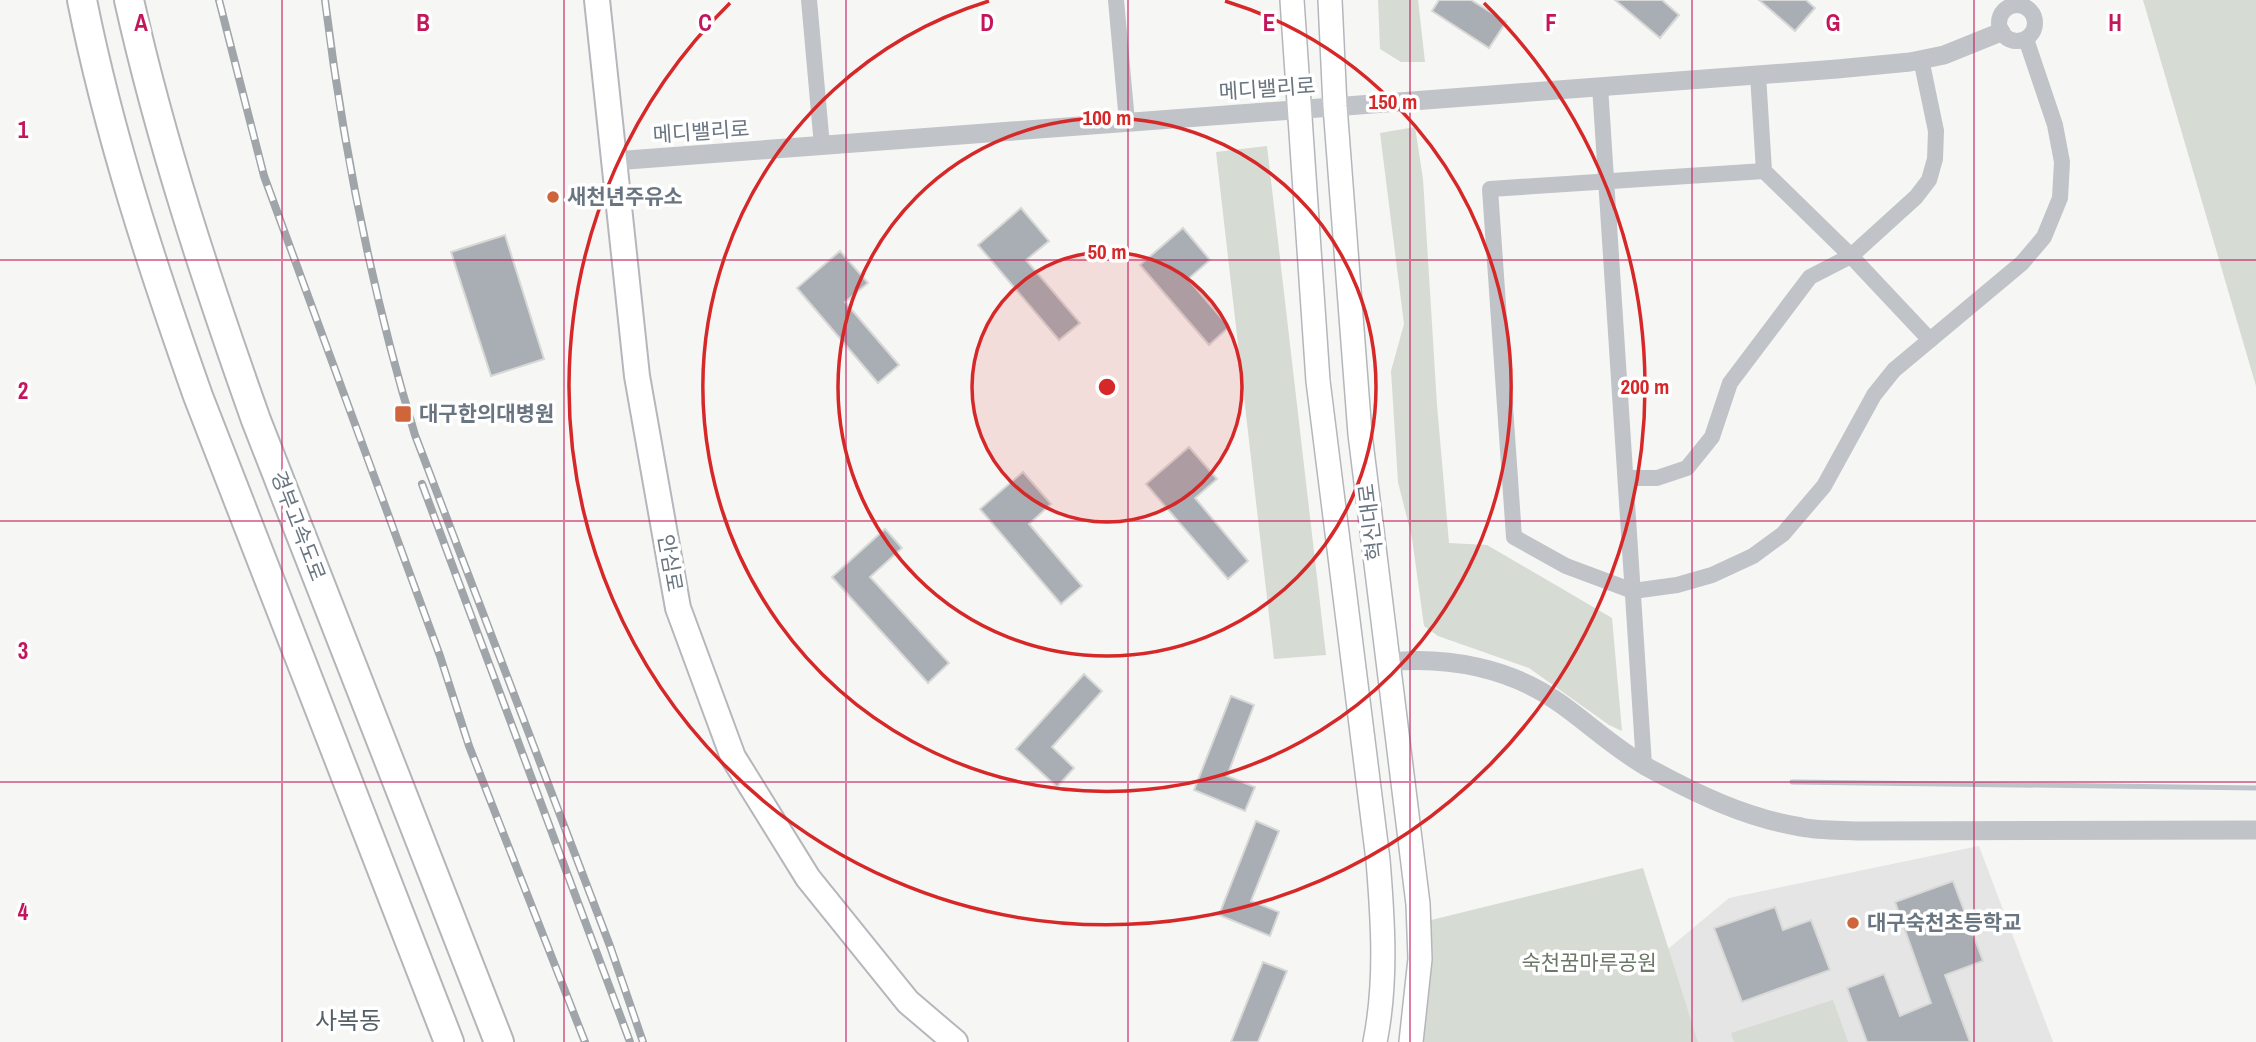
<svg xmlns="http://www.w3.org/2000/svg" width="2256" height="1042" font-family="'Archivo Narrow','Noto Sans KR',sans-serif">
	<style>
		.built { fill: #e4e5e4 }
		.green { fill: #d6dbd3 }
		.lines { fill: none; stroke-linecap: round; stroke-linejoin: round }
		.stream { stroke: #bcc3c9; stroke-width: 5 }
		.building { fill: #a8aeb3; stroke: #d8d8d6; stroke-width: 2 }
		.secondary-casing { stroke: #b3b7bb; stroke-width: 26 }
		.primary-casing { stroke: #b4b7bb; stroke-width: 28 }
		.motorway-casing { stroke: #b3b6b9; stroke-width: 32 }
		.minor { stroke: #c0c3c7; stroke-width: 16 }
		.tertiary { stroke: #c0c3c7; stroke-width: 19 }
		.secondary { stroke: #fff; stroke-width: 23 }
		.primary { stroke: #fff; stroke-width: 24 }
		.motorway { stroke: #fff; stroke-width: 28 }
		.rail-casing { stroke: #a0a5aa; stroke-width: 8 }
		.rail { stroke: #fff; stroke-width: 5; stroke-dasharray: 16; stroke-linecap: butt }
		.grid { fill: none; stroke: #c2185b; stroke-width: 2; stroke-opacity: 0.55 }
		.ring { fill: none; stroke: #d62828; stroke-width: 3.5 }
		.poi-dot { fill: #cf653b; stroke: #fff; stroke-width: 2.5 }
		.labels { text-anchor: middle; stroke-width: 7; stroke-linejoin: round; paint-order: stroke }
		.street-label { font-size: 21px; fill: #697581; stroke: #fff }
		.poi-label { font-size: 21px; font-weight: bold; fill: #697581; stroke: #fff; text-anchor: start }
		.park-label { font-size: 21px; fill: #6a7967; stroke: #fff }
		.quarter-label { font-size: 24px; fill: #565f67; stroke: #fff }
		.grid-label { font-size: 23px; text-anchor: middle; font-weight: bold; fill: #c2185b; stroke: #fff; stroke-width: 7; stroke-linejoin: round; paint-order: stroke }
		.centre { fill: #d62828; stroke: #fff; stroke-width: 3.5 }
		.ring-label { font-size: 21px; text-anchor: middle; font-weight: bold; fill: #d62828; stroke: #fff; stroke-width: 7; stroke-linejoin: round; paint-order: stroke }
	</style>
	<rect width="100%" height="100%" fill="#f6f6f4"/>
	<!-- built -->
	<path class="built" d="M1979,846l74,196h-355l-30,-93 61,-51z"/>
	<!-- green -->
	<g class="green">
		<path d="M1378,0h40l7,62h-24l-21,-13z"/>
		<path d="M2143,0h113v386z"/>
		<path d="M1415,127l8,52 14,226 12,138 38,2 125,73 10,113 -13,-6 -80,-57 -91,-32 -14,-10 -12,-88 -14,-56 -7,-111 13,-47 -24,-191z"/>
		<path d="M1267,146l59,509 -52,4 -58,-507z"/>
		<path d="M1643,868l55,174h-287l8,-119z"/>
		<path d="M1833,1000l15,42h-114l-3,-9z"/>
	</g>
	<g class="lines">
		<!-- stream -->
		<path class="stream" d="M1792,782l464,6"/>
	</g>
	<!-- building -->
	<g class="building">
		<path d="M1439,0h32l35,22 -17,26 -57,-37z"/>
		<path d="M1615,0h47l17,15 -19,23z"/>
		<path d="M1759,0h47l9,8 -20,23z"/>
		<path d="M1021,208l28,33 -23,19 54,63 -21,17 -81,-95z"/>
		<path d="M1183,228l27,32 -22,19 41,48 -20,18 -69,-80z"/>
		<path d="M505,235l39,124 -53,17 -40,-124z"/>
		<path d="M840,251l28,32 -23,19 54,63 -21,18 -81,-95z"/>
		<path d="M1189,447l28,32 -22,19 53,63 -20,18 -82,-95z"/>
		<path d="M1023,472l28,32 -22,20 53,62 -21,18 -81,-95z"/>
		<path d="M885,529l17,19 -32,29 79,86 -21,20 -96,-106z"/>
		<path d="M1084,674l18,17 -50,56 22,21 -17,19 -41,-38z"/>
		<path d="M1231,696l23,9 -27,71 28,11 -10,24 -51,-21z"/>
		<path d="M1256,821l23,10 -28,70 28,11 -9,24 -51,-21z"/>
		<path d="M1953,881l30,80 -38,14 25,67h-103l-20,-54 37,-14 16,42 31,-13 -36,-101z"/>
		<path d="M1775,907l8,23 28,-10 19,50 -88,32 -28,-74z"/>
		<path d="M1263,962l24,9 -29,71h-27z"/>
	</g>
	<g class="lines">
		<defs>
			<g id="secondary">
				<path d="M1292,0l26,381 60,479c5,61 9,122 -3,182"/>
				<path d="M1330,0l5,106 25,328 58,470 2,55 -9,83"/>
			</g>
			<path id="primary" d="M597,0l40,376 41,232 55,149 75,121 100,124 47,40"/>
			<g id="motorway">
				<path d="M82,0c27,135 70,266 116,396l251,646"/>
				<path d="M129,0c32,143 78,282 127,420l243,622"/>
			</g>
		</defs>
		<!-- secondary casing -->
		<use href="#secondary" class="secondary-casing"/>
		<!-- primary casing -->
		<use href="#primary" class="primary-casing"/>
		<!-- motorway casing -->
		<use href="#motorway" class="motorway-casing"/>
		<!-- minor -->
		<g class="minor">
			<path d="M809,0l13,146"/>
			<path d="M1116,0l11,122"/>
			<circle cx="2017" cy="23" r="18"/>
			<path d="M1758,75l6,96 87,85 79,84"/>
			<path d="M1600,86l44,679"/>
			<path d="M1764,171l-274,18 24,348 52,29 67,25 44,-6 35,-10 41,-19 30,-22 41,-48 50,-91 20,-25 128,-107 22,-26 16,-39 2,-36 -7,-37 -29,-86"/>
			<path d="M1626,478h31l30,-10 25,-31 18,-54 80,-106 41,-21 65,-59 13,-17 6,-21 1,-28 -15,-72"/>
		</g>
		<!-- tertiary -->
		<g class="tertiary">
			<path d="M614,161l1223,-92 73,-7 34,-7 57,-23"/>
			<path d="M1388,662c60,-6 123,6 173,42 28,20 55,45 86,63 49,27 99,51 154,60 19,4 39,3 59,4l396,-1"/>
		</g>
		<!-- secondary -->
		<use href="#secondary" class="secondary"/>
		<!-- primary -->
		<use href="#primary" class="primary"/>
		<!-- motorway -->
		<use href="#motorway" class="motorway"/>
		<defs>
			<g id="rail">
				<path d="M219,0l45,176 176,480 29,90 116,296"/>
				<path d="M325,0c18,147 47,293 90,435l195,511 33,96"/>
				<path d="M422,484l208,558"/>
			</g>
		</defs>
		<!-- rail casing -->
		<use href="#rail" class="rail-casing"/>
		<!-- rail -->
		<use href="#rail" class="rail"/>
	</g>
	<!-- grid -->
	<path class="grid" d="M282,0v1042M564,0v1042M846,0v1042M1128,0v1042M1410,0v1042M1692,0v1042M1974,0v1042M0,260h2256M0,521h2256M0,782h2256"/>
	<!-- distance rings -->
	<circle cx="1107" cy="387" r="135" fill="#d62828" fill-opacity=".12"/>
	<g class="ring">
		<circle cx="1107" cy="387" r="135"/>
		<circle cx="1107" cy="387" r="269"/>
		<path d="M1225 1A404 404 0 1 1 989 1"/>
		<path d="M1484 3A538 538 0 1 1 730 3"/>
	</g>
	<!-- markers -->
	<g class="poi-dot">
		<circle cx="553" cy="197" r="7"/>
		<rect x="394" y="405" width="18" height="18" rx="3.5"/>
		<circle cx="1853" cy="923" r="7"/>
	</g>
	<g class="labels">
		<!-- street labels -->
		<g class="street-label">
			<text transform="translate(1267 89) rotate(-4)" y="7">메디밸리로</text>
			<text transform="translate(701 132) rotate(-4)" y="7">메디밸리로</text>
			<text transform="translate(1371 522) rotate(-97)" y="7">혁신대로</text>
			<text transform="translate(298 526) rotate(69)" y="7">경부고속도로</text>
			<text transform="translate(670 563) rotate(80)" y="7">안심로</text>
		</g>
		<!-- poi labels -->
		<g class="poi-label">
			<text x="567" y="204">새천년주유소</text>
			<text x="419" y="421">대구한의대병원</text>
			<text x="1867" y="930">대구숙천초등학교</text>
		</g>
		<!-- park labels -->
		<g class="park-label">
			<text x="1589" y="970">숙천꿈마루공원</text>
		</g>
		<!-- quarter labels -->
		<g class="quarter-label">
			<text x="348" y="1029">사복동</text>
		</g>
	</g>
	<g class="grid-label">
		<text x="141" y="31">A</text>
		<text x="423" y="31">B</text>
		<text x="705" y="31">C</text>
		<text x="987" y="31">D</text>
		<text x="1269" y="31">E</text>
		<text x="1551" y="31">F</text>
		<text x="1833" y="31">G</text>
		<text x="2115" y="31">H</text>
		<text x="23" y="138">1</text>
		<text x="23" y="399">2</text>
		<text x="23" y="659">3</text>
		<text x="23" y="920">4</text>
	</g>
	<circle cx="1107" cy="387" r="10" class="centre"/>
	<g class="ring-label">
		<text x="1393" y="109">150 m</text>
		<text x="1107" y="125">100 m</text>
		<text x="1107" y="259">50 m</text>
		<text x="1645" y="394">200 m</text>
	</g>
</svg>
